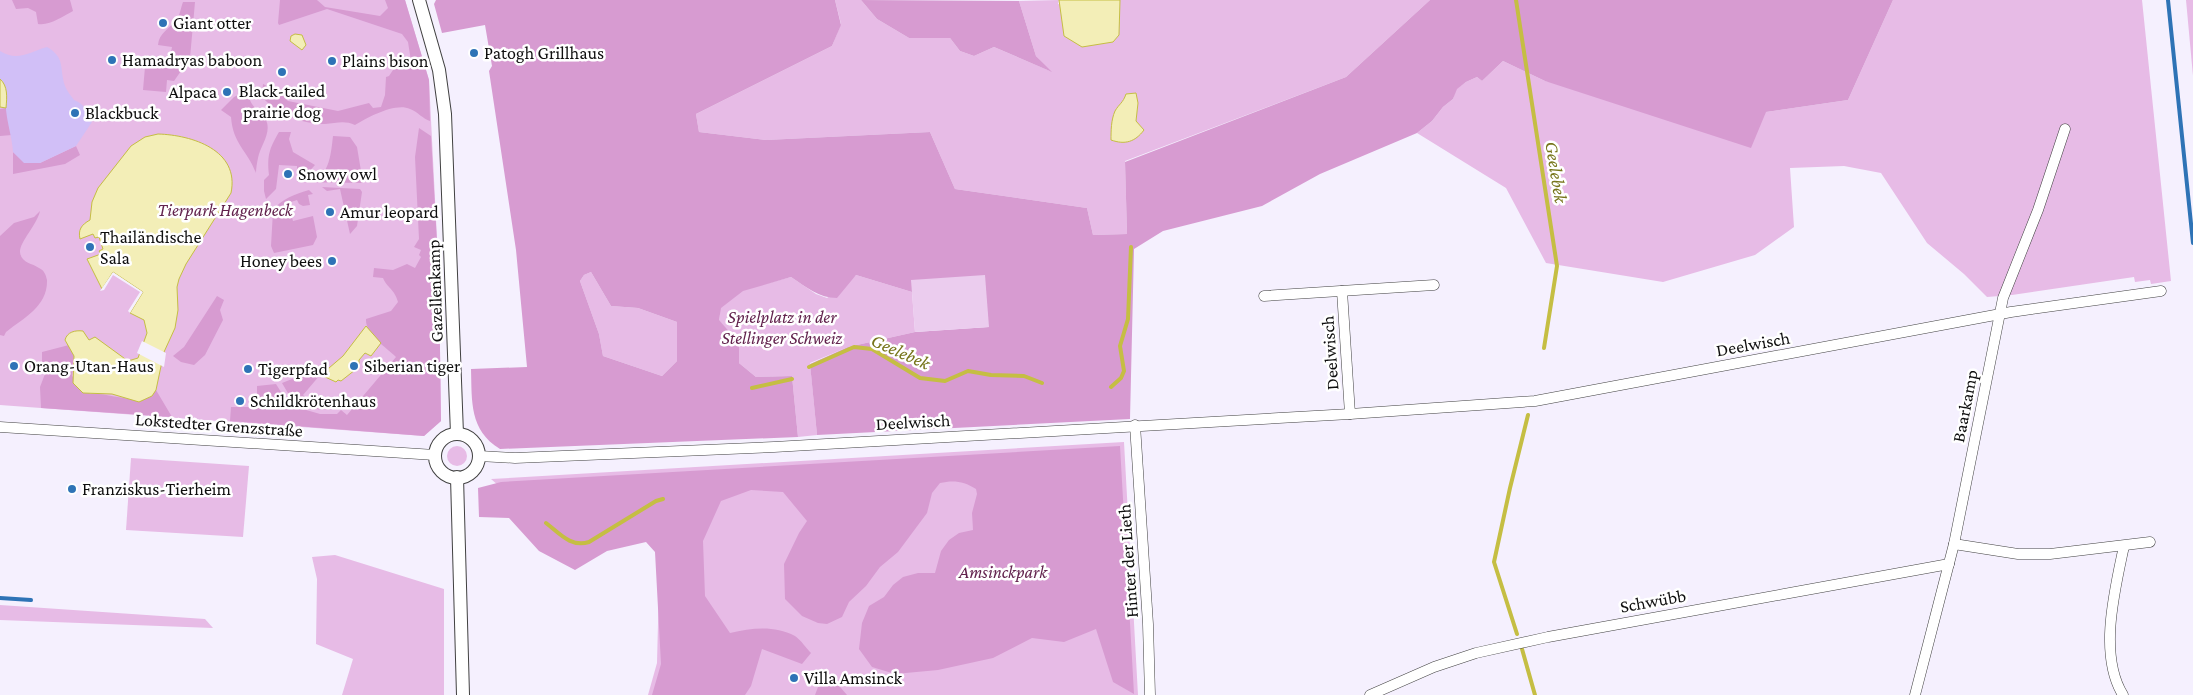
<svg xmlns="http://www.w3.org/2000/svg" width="2193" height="695" font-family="'Crimson Pro',serif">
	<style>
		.green { fill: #e7bbe6; fill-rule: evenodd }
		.forest { fill: #d79bd1; fill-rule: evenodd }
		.sand { fill: #d1bff7 }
		.pitch { fill: #ebccee }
		.water { fill: #f3eeb7; stroke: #c5be43 }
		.pier { fill: #f5f0fe }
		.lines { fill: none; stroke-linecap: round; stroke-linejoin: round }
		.stream { stroke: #c5be43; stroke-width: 4 }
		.minor-casing { stroke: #414141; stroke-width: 11 }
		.tertiary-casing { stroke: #414141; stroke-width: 14 }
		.minor { stroke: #fff; stroke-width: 10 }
		.tertiary { stroke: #fff; stroke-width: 12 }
		.rail { stroke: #2e73b6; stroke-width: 4 }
		.poi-dot { fill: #2e73b6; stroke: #fff; stroke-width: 2 }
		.labels { text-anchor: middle; stroke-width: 5; stroke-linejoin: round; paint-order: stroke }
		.poi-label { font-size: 18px; fill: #0e0e0e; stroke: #fff; text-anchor: start }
		.park-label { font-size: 18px; font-style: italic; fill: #62224d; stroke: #fff }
		.street-label { font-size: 18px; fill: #0e0e0e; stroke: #fff }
		.water-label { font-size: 19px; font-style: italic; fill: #77751b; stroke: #fff }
	</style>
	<rect width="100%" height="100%" fill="#f5f0fe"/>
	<!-- green -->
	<g class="green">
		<path d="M0,0h405l24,80 10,198 2,143 -17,15 -424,-31z"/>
		<path d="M835,0h26l16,19 32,19h41l10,13 14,5 20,-9 56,24 -14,-15 -17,-55 40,-1 -1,4 62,18v-22h310l-84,77 -221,84 2,73 -34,1 -6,-27 -132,-19 -25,-57 -164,8 -67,-8 -3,-18 136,-68 9,-22zM1124,102l14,1 -2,18 -20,-11z"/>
		<path d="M1893,0h249l29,281 -20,3 -1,-4 -15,2 -1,-5 -122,18 -25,2 -23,-23 -37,-31 -46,-70 -37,-7 -54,2 4,59 -39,28 -92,27 -117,-19 -40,-75 -89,-55 15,-12 11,-14 10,-8 3,-10 10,-7 11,-5 5,4 21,-20 42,20 221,31 82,-12z"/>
		<path d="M2186,0h7v76z"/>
		<path d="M591,272l20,34 27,2 39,14v39l-15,15 -59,-20 -4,-22 -19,-53 4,-6z"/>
		<path d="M856,275l56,17 3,40 -67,15 -38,16 7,72 -19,2 -6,-61 -36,1 -17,-14 -1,-20 -19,-22 1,-13 23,-18 48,-13 25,17 11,4z"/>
		<path d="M1124,442l14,253h-490l9,-32 4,-160 -85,50 -85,-74z"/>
		<circle cx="457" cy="456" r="10"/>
		<path d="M131,458l118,8 -6,71 -117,-7z"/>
		<path d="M335,555l109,34v106h-102l11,-36 -37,-15 1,-65 -5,-22z"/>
		<path d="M0,605l205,14 8,9 -213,-8z"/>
	</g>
	<!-- forest -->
	<g class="forest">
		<path d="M12,0h58l3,11c-10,5 -23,15 -35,13l-2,-12 -8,-4 -12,1z"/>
		<path d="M280,0h37l8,7 55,9 8,-8 -3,-8h20l24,80 1,41c-7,-2 -12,-9 -20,-12 -14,-7 -42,8 -55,16 -10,-5 -19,-2 -30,-1 -23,0 -48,-10 -63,-27l1,-13 4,2 2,4 11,1 4,-4 1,11 3,3 50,10 31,-8 4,5 8,-1 4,-12 1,-18 3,-1 4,-6 18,-9 -3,-19 -6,-8 -75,-25 -48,16 -1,-2z"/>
		<path d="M436,0h399l6,25 -9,21 -136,68 3,18 67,8 164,-8 25,57 132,19 6,27 34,-1 -2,-72 221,-85 84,-77h463l-45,100 -82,12 -15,36 -206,-67 -42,-20 -21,20 -5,-4 -11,5 -9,7 -4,10 -10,8 -11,14 -15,12 -97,41 -58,32 -99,25 -29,18 -4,170 -313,16 -7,-71 38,-17 67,-15 74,-5 -77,-47v12l-56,-17 -19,23c-18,0 -31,-11 -46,-21l-48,14 -22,17 -2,12 20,23v20l17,14 36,-1 6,61 -298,12c-31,-19 -28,-48 -29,-80l56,-2 -11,-117 -27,-179 3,-5 -7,-41 -43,8 -8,-29zM591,272l20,34 27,2 39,14v39l-15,15 -59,-20 -4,-22 -19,-53 4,-6z"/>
		<path d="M861,0l158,1 17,55 16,16 -58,-25 -20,9 -14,-5 -10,-13h-41l-32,-19z"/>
		<path d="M183,2h12l-5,56 -16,23 -7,-1 -1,12 -23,-2 2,-23 23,1 4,-21 -14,-2c1,-12 11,-16 18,-25 4,-4 5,-13 7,-18z"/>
		<path d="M242,93l7,2c1,13 12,15 17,25 6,13 -6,26 -8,38 -1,5 -2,10 -2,15 -9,-23 -23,-29 -25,-56l-10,-7 13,-13z"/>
		<path d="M6,108l6,27 -12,1v-27z"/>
		<path d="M419,128l12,8 8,142 2,143 -17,15 -194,-15 1,-14h26v-21l19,-2 13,21 31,9h17l4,-4 6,5 49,-58c-10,-10 -31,-22 -30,-38l25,-8 7,-9c-4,-14 -11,-14 -15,-24l-10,-1 1,-9 19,2 14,-6 8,4 6,-11 -2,-2 2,-5 -7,-3 5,-8 -4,-82z"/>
		<path d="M279,132h12l-2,7 4,13 22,13 -10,11 7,6c18,-8 19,-29 21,-46l17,1 7,10 6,36 -66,-1v-16l-18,-1 -3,24 -10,10 -2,-8v-11l5,-5c-2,-19 0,-26 10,-43z"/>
		<path d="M76,146l4,9 -15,9 -52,10v-22l12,11h15z"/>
		<path d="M322,187l38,2 2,3 -5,34 -7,8 -10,-45 -13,2z"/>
		<path d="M309,190l4,4 -5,1 2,10 -7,1 -4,-2 -2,-4 -9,3 5,18 20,-5 4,21 -4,8 -39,8 -3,-7 2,-35c7,-12 23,-17 36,-21z"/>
		<path d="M40,211c-3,14 -20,30 -20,41 1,11 12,11 19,16 5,2 7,7 8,12 1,26 -23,38 -41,52l-2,4 -4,-1v-99l14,-13 20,-6z"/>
		<path d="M217,296l7,4 -4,10 3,10 -18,35 -11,10 -13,-3 -8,-6 11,-9z"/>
		<path d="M69,345l5,11 -2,20 18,18c21,-2 52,15 66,-4l16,27 -131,-9 -1,-21 5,-13 -3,-2v-20z"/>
		<path d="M327,365l2,3 -6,8 -3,-1 -17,20 17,15 -28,-10 -10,-17z"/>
		<path d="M1120,446l14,248 -21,-12 -17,-53 -32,13 -32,-4 -39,20 -55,12 -43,4 -23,-7 -13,-18 3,-26 7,-17 15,-9 9,-12 10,-8 15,-4h17l6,-22 8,-11 10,-7 14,-3 -1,-17 5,-19 -1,-5c-12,-8 -23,-9 -36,-6l-8,10 -5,20 -29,39 -18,15 -14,19 -17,16 -7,15 -15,7 -9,-1 -16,-7 -17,-17 -1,-35 15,-31 8,-12 -24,-29 -32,-2 -30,11 -18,40 2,55 25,37c22,-5 44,-8 65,3 6,4 11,12 16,17l-9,11 -40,-15 -11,37 -6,9h-93l9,-31 -6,-112 -9,-10 -39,9 -32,19 -36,-19 -30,-33 -30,-1 -1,-29 23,-6z"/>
		<path d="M835,681l12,14h-32l3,-8z"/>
	</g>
	<!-- sand -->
	<path class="sand" d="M47,47c19,11 12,21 18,39 2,5 6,10 9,14 11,4 13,12 18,22l-16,24 -36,17h-16l-11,-11c-1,-15 -6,-29 -7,-43 -1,-11 3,-22 -6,-30v-28c17,11 30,1 47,-4z"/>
	<!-- pitch -->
	<path class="pitch" d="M985,275l4,52 -74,5 -4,-52z"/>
	<!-- water -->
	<g class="water">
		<path d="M1059,0h61l-1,35 -6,7 -31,5 -18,-11z"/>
		<path d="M295,34l7,1 4,10 -4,5 -12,-9 1,-5z"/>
		<path d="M0,79c8,7 7,18 6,29l-6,-1z"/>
		<path d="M1136,93l2,10 -2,18 8,9c-9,12 -19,15 -33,10 0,-9 0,-20 4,-29 4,-7 8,-8 11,-17z"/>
		<path d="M158,134c34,1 82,16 73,59l-45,71 -7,15 -2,8 1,23 -3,18 -11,24 -8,38 -4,6 -13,6 -27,-8 -29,-1 -10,-10 1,-27 -9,-16c2,-8 10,-10 18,-9l6,9 6,-3 33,24 10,-3 9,-25 -3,-13 -14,-7 13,-21 -30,-20 -11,17 -15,-30 14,-5 -2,-3 4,-2 -4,-12 -4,1 -2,-4 -13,5c-2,-9 1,-14 10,-19l2,-18 6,-14 33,-42 14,-9z"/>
		<path d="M366,326l15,17 -10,13 -6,-3 -6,7v4l-3,1 -1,5 -14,11 -3,-1 -2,2 -13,-6 6,-8 14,-12z"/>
	</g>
	<!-- pier -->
	<g class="pier">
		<path d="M113,272l30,20 -13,21 -2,-2 12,-19 -27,-17 -9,15 -4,1z"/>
		<path d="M142,341l24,12 -2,14 -27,-14z"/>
	</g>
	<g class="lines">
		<!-- stream -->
		<g class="stream">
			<path d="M1516,0l41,266 -13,82"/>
			<path d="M809,367l45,-20 18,2 48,29 25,3 23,-10 23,4 33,1 18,7"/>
			<path d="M1111,387l10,-9 3,-7 -4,-25 8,-27 3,-72"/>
			<path d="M752,388l40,-9"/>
			<path d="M546,523c13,10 25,25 43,19l67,-41 7,-2"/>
			<path d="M1517,634l-23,-72 16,-74 18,-73"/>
			<path d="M1522,649l13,46"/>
		</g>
		<defs>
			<g id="minor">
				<path d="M1342,291l8,123"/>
				<path d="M1264,296l170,-11"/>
				<path d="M1135,425l13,199 2,71"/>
				<path d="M0,427l435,28"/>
				<path d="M479,456l36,2 259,-11 576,-33 185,-13 476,-89 150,-21"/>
				<path d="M1954,544l64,10h32l100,-12"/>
				<path d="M1370,695l64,-28 42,-14 72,-16 401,-73"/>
				<path d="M1915,695l39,-151 49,-246 35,-88 27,-81"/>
				<path d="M2123,695c-25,-40 -8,-106 1,-149"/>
			</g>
			<g id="tertiary">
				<path d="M419,0l20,70 6,44 12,320"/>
				<circle cx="457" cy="456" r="22"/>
				<path d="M457,477l6,218"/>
			</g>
		</defs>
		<!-- minor casing -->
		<use href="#minor" class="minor-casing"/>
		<!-- tertiary casing -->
		<use href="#tertiary" class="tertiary-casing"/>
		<!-- minor -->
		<use href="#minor" class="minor"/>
		<!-- tertiary -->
		<use href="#tertiary" class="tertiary"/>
		<!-- rail -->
		<g class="rail">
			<path d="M2168,0l25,243"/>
			<path d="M0,598l31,2"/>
		</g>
	</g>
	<!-- markers -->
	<g class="poi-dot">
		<circle cx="163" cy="23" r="5"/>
		<circle cx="474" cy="53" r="5"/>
		<circle cx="112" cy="60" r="5"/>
		<circle cx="332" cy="61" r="5"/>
		<circle cx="282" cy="72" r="5"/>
		<circle cx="227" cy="92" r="5"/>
		<circle cx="75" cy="113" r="5"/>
		<circle cx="288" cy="174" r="5"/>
		<circle cx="330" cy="212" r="5"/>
		<circle cx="90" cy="247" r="5"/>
		<circle cx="332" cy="261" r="5"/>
		<circle cx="14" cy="366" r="5"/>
		<circle cx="354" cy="366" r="5"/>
		<circle cx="248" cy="369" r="5"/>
		<circle cx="240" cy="401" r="5"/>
		<circle cx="72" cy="489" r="5"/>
		<circle cx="794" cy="678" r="5"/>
	</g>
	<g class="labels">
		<!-- poi labels -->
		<g class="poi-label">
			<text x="173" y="29">Giant otter</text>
			<text x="484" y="59">Patogh Grillhaus</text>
			<text x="122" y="66">Hamadryas baboon</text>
			<text x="342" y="67">Plains bison</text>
			<text x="282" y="97" text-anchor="middle">Black-tailed<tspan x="282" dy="21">prairie dog</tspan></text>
			<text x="217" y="98" text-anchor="end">Alpaca</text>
			<text x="85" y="119">Blackbuck</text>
			<text x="298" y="180">Snowy owl</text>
			<text x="340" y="218">Amur leopard</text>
			<text x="100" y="243">Thailändische<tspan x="100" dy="21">Sala</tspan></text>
			<text x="322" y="267" text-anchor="end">Honey bees</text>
			<text x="24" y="372">Orang-Utan-Haus</text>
			<text x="364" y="372">Siberian tiger</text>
			<text x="258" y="375">Tigerpfad</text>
			<text x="250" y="407">Schildkrötenhaus</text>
			<text x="82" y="495">Franziskus-Tierheim</text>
			<text x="804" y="684">Villa Amsinck</text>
		</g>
		<!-- park labels -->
		<g class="park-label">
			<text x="225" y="216">Tierpark Hagenbeck</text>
			<text x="782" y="323">Spielplatz in der<tspan x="782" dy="21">Stellinger Schweiz</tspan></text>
			<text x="1003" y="578">Amsinckpark</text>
		</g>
		<!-- street labels -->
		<g class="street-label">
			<text transform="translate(435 291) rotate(-92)" y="6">Gazellenkamp</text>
			<text transform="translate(1753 344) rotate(-10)" y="6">Deelwisch</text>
			<text transform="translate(1330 353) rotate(-94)" y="6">Deelwisch</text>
			<text transform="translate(1965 406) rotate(-79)" y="6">Baarkamp</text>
			<text transform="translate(913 422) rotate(-3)" y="6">Deelwisch</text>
			<text transform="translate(219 425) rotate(4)" y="6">Lokstedter Grenzstraße</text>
			<text transform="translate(1128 561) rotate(-94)" y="6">Hinter der Lieth</text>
			<text transform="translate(1653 601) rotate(-10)" y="6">Schwübb</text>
		</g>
		<!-- water labels -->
		<g class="water-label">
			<text transform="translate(1557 172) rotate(81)" y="7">Geelebek</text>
			<text transform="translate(901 351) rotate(24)" y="7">Geelebek</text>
		</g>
	</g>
</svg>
